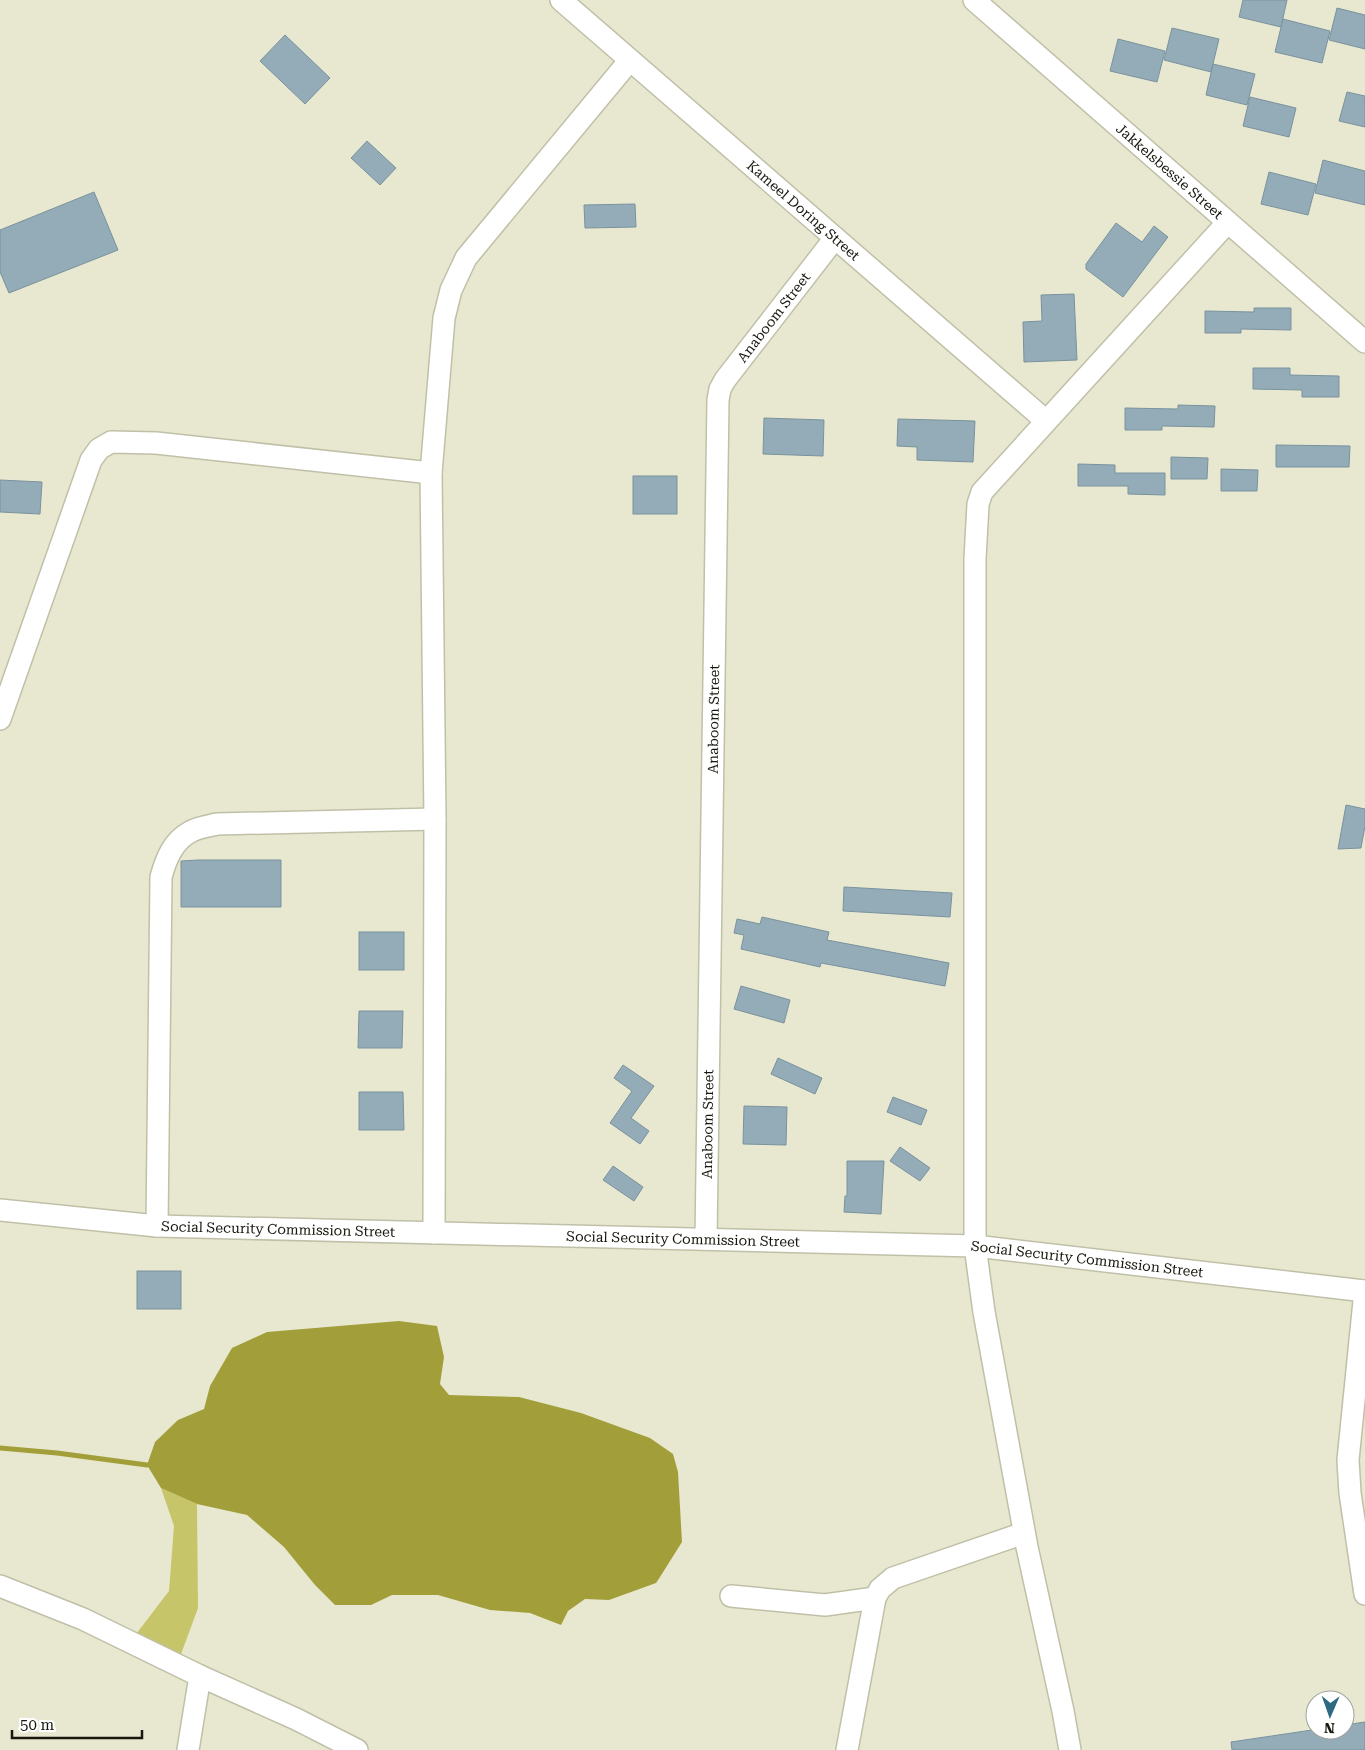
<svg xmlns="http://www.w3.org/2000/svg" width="1365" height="1750" font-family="'Roboto Serif',serif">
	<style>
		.green { fill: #c7c569 }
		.water { fill: #a29f3b }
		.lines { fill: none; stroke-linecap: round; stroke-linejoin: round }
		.stream { stroke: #a29f3b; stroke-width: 5 }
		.building { fill: #93acb7; stroke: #7a929e }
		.minor-casing { stroke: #c0c0a9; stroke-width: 24 }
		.minor { stroke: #fff; stroke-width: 21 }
		.labels { text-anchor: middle; stroke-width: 5; stroke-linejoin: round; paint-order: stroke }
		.street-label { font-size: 14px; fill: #17170e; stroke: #fff }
	</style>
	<rect width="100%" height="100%" fill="#e8e8d0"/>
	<!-- green -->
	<path class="green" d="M161,1488l36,16 1,104 -21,57 -47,-23 39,-51 5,-65z"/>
	<!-- water -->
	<path class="water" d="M399,1321l38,5 7,31 -4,27 9,11 70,2 62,16 69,25 23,16 5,18 4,70 -22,35 -4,6 -47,17 -24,-1 -17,12 -7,14 -31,-12 -40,-3 -52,-15h-46l-21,10h-36l-20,-20 -31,-38 -37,-32 -50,-11 -36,-16 -14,-23 8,-23 23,-22 26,-11 6,-23 22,-38 35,-16z"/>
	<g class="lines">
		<!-- stream -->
		<path class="stream" d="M0,1448l57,5 90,12"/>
	</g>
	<!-- building -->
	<g class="building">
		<path d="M1243,0h44l-6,27 -42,-10z"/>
		<path d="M1337,8l28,7v34l-36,-9z"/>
		<path d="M1283,19l47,12 -8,32 -47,-11z"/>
		<path d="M1172,28l47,11 -8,33 -47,-12z"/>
		<path d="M285,35l45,43 -25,26 -45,-43z"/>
		<path d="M1118,39l47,12 -8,31 -47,-11z"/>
		<path d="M1213,64l42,10 -8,31 -41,-10z"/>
		<path d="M1347,92l18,4v31l-26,-6z"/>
		<path d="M1250,97l46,11 -7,29 -46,-11z"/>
		<path d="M367,141l29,27 -16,17 -29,-27z"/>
		<path d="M1323,160l42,11v34l-50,-12z"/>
		<path d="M1269,172l47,12 -8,31 -47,-11z"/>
		<path d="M94,192l24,58 -109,43 -9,-21v-42z"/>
		<path d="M635,204l1,23 -51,1 -1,-23z"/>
		<path d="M1116,223l26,19 12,-16 14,11 -45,60 -37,-28v-5z"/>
		<path d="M1074,294l3,66 -53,2 -1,-40 19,-1 -1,-26z"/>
		<path d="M1254,308h37v22l-50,-1v4h-36v-22l49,1z"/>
		<path d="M1253,368h37v7l49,1v21h-37v-7l-49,-1z"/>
		<path d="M1178,405l37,1 -1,21 -52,-1v4h-37v-22l53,1z"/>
		<path d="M764,418l60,2 -1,36 -60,-2z"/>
		<path d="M898,419l77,2 -2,41 -56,-2v-13l-20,-1z"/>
		<path d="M1276,445l74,1 -1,21h-73z"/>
		<path d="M1171,457l37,1 -1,21h-36z"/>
		<path d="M1078,464l37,1v8h50v22l-37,-1v-8h-50z"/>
		<path d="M1221,469l37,1 -1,21h-36z"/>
		<rect x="633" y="476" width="44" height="38"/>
		<path d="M0,480l42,2 -2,32 -40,-2z"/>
		<path d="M1346,805l19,4v17l-4,22 -23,1z"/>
		<path d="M198,860h83v47h-100v-46z"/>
		<path d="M844,887l108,6 -2,24 -107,-6z"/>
		<path d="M762,917l67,15 -2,8 122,23 -4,23 -124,-23 -1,4 -79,-18 3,-14 -10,-2 3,-14 23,5z"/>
		<rect x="359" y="932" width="45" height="38"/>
		<path d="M741,986l49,14 -6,23 -50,-14z"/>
		<path d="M359,1011h44l-1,37h-44z"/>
		<path d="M778,1058l44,20 -7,16 -44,-20z"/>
		<path d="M623,1065l31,21 -23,32 18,13 -9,13 -30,-21 22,-32 -18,-13z"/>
		<path d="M359,1092h44l1,38h-45z"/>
		<path d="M893,1097l34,13 -6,15 -34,-13z"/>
		<path d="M744,1106l43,1 -1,38 -43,-1z"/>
		<path d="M900,1147l30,21 -10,13 -30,-20z"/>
		<path d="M847,1161h37l-3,53 -37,-2 1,-16h2z"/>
		<path d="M613,1166l30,21 -9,14 -31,-21z"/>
		<rect x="137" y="1271" width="44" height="38"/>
		<path d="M1365,1722v28h-133l-1,-8 81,-12h33v-5z"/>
	</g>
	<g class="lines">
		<defs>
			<g id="minor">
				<path id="s1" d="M561,0l485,421"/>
				<path id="s2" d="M974,0l391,342"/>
				<path d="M0,719l91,-259 8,-11 12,-7 45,1 275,30"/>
				<path id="s3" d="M0,1210l157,16 818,20 390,45"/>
				<path d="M157,1226l4,-349c5,-18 12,-36 29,-45 8,-5 19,-6 27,-8l218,-5"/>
				<path d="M434,1233l1,-414 -4,-346 13,-155 7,-28 15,-32 164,-198"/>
				<path id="s4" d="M706,1239l12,-839 2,-11 5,-9 110,-142"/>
				<path d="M1365,1291l-17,169 2,33 15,101"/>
				<path d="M0,1586l83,33 117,57 96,43 61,31"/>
				<path d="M731,1596l94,9 50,-7"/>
				<path d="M188,1750l12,-74"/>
				<path d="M847,1750l28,-152 5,-9 13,-11 131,-45"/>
				<path d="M1070,1750l-7,-39 -36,-164 -43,-235 -9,-66v-687l3,-55 4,-12 245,-269"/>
			</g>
		</defs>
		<!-- minor casing -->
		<use href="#minor" class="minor-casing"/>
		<!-- minor -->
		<use href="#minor" class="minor"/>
	</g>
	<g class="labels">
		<!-- street labels -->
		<g class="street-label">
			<text dy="5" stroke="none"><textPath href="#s2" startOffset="260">Jakkelsbessie Street</textPath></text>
			<text dy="5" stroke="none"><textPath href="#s1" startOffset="321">Kameel Doring Street</textPath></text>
			<text dy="5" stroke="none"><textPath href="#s4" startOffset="940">Anaboom Street</textPath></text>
			<text dy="5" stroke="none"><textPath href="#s4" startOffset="520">Anaboom Street</textPath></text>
			<text dy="5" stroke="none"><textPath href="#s4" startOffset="115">Anaboom Street</textPath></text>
			<text dy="5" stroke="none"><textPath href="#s3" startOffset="279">Social Security Commission Street</textPath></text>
			<text dy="5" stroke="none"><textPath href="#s3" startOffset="684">Social Security Commission Street</textPath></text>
			<text dy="5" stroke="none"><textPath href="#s3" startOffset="1089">Social Security Commission Street</textPath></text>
		</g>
	</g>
	<!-- north arrow -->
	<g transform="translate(1330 1715) rotate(182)"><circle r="24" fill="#ffffff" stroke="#a2a29f"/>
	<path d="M0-4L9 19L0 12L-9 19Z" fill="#2e6881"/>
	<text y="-8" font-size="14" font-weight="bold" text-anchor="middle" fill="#17170e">N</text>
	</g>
	<!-- scale -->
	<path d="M12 1730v8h130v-8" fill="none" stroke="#17170e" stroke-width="2.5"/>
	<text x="20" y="1730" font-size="15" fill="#17170e" stroke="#ffffff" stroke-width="4" paint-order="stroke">50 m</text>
</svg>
